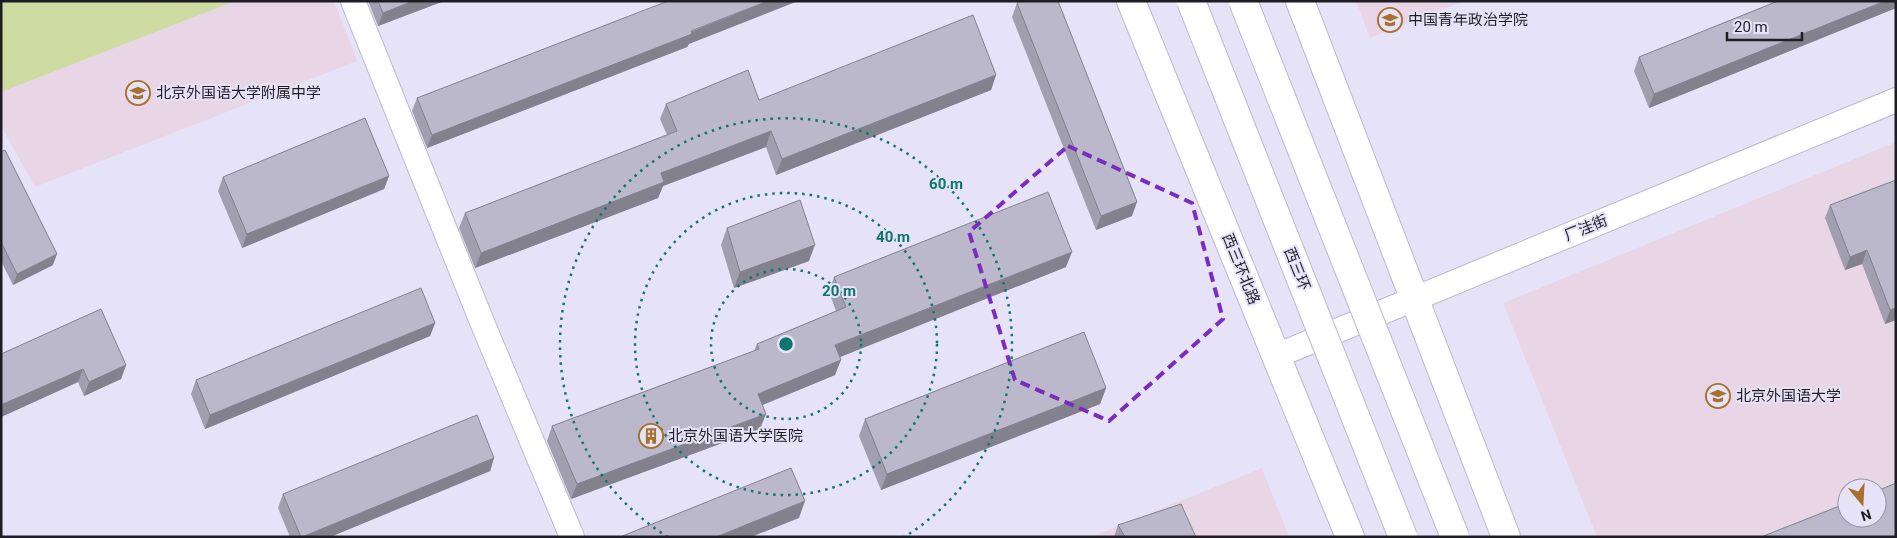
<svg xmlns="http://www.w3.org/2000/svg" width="1897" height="538" font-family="Roboto,'Noto Sans SC',sans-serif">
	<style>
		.education { fill: #e8d6e7; fill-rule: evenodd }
		.green { fill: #cedba1 }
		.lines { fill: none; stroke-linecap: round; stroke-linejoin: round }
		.minor-casing { stroke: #bbb8cb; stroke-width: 26 }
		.tertiary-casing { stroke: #bbb8cb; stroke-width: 30 }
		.minor { stroke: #fff; stroke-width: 24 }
		.tertiary { stroke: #fff; stroke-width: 28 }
		.trunk-bridge-casing { stroke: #bbb8cb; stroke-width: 30; stroke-linecap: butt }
		.trunk-bridge { stroke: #fff; stroke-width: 28 }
		.wall { fill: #a19eaf }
		.shaded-wall { fill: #83818e }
		.building { fill: #bbb8cb; stroke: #83818e }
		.marked { fill: none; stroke: #7b2cbf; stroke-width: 4; stroke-dasharray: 10 6; stroke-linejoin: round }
		.ring { fill: none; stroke: #0f766e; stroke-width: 2.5; stroke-dasharray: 2.5 5 }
		.labels { text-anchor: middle; stroke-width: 4; stroke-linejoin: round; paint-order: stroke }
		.poi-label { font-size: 15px; fill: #1e1d24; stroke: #e6e3f8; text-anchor: start }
		.street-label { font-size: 15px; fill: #1e1d24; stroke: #e6e3f8 }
		.centre { fill: #0f766e; stroke: #e6e3f8; stroke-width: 2.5 }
		.ring-label { font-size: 15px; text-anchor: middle; font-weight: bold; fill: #0f766e; stroke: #e6e3f8; stroke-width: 4; stroke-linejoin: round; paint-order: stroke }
	</style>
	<rect width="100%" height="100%" fill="#e6e3f8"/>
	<!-- education -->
	<g class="education">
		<path d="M1,1h333l23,60 -322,126 -34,-61z"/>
		<path d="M1356,1h108l-94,37z"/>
		<path d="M1896,142v395h-299l-94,-234zM1847,488h30v30h-30z"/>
		<path d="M1262,468l27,69h-198z"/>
	</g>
	<!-- green -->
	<path class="green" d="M1,1h234l-234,91z"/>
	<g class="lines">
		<defs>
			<g id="minor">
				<path d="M353,1l129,321 90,215"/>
				<path d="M1276,356l620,-256"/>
			</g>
			<g id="tertiary">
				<path d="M1131,1l219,536"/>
				<path d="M1300,1l206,536"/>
			</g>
		</defs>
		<!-- minor casing -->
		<use href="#minor" class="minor-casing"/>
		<!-- tertiary casing -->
		<use href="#tertiary" class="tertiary-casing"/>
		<!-- minor -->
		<use href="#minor" class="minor"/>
		<!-- tertiary -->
		<use href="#tertiary" class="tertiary"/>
		<defs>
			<g id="trunk-bridge">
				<path d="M1191,1l212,536"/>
				<path d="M1243,1l212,536"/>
			</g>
		</defs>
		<!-- trunk-bridge casing -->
		<use href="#trunk-bridge" class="trunk-bridge-casing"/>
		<!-- trunk-bridge -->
		<use href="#trunk-bridge" class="trunk-bridge"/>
	</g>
	<!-- wall -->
	<g class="wall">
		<path d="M368,1h76l-66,25z"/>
		<path d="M1896,1v7l-247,100 -15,-37 5,-14z"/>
		<path d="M1017,3l115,213 -36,14 -84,-213z"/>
		<path d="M689,44l-2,3 -260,101 -15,-37 5,-13z"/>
		<path d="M996,75l-5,15 -215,85 -10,-28 -103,39 -5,12 -183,70 -16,-40 6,-15 202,-78 -7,-16 6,-15 93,-4z"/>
		<path d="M1,152l52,113 -40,20 -12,-24z"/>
		<path d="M389,176l-5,13 -142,59 -24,-57 5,-14z"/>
		<path d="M1896,180v140l-11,4 -23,-60 -17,6 -20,-52 5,-13z"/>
		<path d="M727,228l82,33 -75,27 -13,-43z"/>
		<path d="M1066,267l-226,90 -5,18 -73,30 -2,24 -189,70 -24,-58 5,-15 202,-75 3,-7 79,-33 -7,-19 5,-15z"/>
		<path d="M435,323l-5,13 -225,93 -14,-35 5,-14z"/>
		<path d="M1,354l125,11 -5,14 -37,17 -6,-14 -77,35z"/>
		<path d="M1106,388l-6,16 -219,86 -22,-54 6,-17z"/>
		<path d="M494,458l-4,13 -160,66h-40l-12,-29 5,-14z"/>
		<path d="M1118,525l78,12h-82z"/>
	</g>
	<!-- shaded-wall -->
	<g class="shaded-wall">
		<path d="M413,1h31l-66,25 5,-13z"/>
		<path d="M768,1h30l-109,43 -2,3 -260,101 5,-13z"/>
		<path d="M1885,1h11v7l-247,100 5,-14z"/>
		<path d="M996,75l-5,15 -215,85 6,-16z"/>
		<path d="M771,131l-5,16 -103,39 -5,12 -183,70 6,-15 180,-80z"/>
		<path d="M389,176l-5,13 -142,59 5,-14z"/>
		<path d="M1137,202l-5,14 -36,14 5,-14z"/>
		<path d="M815,245l-6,16 -75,27 6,-16z"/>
		<path d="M1867,250l-5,14 -17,6 5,-13z"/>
		<path d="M1072,252l-6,15 -236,94 5,-16z"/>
		<path d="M57,254l-4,11 -40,20 4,-11z"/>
		<path d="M1896,308v12l-11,4 5,-14z"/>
		<path d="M435,323l-5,13 -225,93 5,-14z"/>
		<path d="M841,360l-6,15 -82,34 5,-15z"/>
		<path d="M126,365l-5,14 -37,17 5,-14z"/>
		<path d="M83,369l-5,13 -77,35v-12z"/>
		<path d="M1106,388l-6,16 -219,86 6,-16z"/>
		<path d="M766,414l-6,15 -189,70 6,-15z"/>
		<path d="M494,458l-4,13 -160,66h-28z"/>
		<path d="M805,501l-6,17 -48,19h-35z"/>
	</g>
	<!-- building -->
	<g class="building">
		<path d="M378,1h35l-30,12z"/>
		<path d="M668,1h100l-77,30 1,3 -260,101 -15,-37z"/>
		<path d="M1022,1h36l79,201 -36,14 -84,-213z"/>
		<path d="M1778,1h107l-231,93 -15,-37z"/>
		<path d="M973,15l23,60 -214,84 -11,-28 -110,42 3,9 -183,71 -16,-40 212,-82 -11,-27 82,-34 11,30z"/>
		<path d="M365,118l24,58 -142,58 -24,-57z"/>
		<path d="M5,150l52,104 -40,20 -16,-32v-90z"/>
		<path d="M1896,180v128l-6,2 -23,-60 -17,7 -20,-52z"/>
		<path d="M1048,192l24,60 -237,93 6,15 -83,34 8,20 -189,70 -25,-58 207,-77 -2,-5 89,-37 -12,-30z"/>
		<path d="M800,200l15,45 -75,27 -13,-44z"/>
		<path d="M421,288l14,35 -225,92 -14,-35z"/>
		<path d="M101,309l25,56 -37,17 -6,-13 -82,36v-51z"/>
		<path d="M1084,332l22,56 -219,86 -22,-55z"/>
		<path d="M477,415l17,43 -192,79h-1l-18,-43z"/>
		<path d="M791,468l14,33 -89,36h-96z"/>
		<path d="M1896,483v54h-135l86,-34v15h30v-27z"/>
		<path d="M1181,504l15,33h-71l-7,-12z"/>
	</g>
	<!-- marked area -->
	<path class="marked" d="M1068,146l124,57 31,116 -114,102 -94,-41 -46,-148z"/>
	<!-- distance rings -->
	<g class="ring">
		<circle cx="786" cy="344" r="75"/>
		<circle cx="786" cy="344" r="151"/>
		<path d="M668 537A226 226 0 1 1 904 537"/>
	</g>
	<!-- icons -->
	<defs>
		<symbol id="university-ring" viewBox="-11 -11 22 22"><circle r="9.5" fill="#e6e3f8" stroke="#a8702d" stroke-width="1.5"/><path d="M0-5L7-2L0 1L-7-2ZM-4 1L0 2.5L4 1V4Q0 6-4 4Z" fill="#a8702d"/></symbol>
		<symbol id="school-ring" viewBox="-11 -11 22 22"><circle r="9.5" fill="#e6e3f8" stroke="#a8702d" stroke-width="1.5"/><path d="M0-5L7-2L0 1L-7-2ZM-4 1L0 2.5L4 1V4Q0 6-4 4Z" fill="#a8702d"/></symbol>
		<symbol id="building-ring" viewBox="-11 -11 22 22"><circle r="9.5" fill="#e6e3f8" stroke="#a8702d" stroke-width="1.5"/><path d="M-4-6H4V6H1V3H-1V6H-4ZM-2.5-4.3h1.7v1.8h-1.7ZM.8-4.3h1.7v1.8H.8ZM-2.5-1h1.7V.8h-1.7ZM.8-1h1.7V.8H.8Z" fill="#a8702d"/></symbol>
	</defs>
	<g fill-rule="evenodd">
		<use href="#university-ring" x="1376" y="6" width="28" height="28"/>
		<use href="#school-ring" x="124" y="79" width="28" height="28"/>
		<use href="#university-ring" x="1704" y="382" width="28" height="28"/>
		<use href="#building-ring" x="637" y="422" width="28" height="28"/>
	</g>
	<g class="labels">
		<!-- poi labels -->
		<g class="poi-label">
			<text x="1408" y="25">中国青年政治学院</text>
			<text x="156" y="98">北京外国语大学附属中学</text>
			<text x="1736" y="401">北京外国语大学</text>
			<text x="668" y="441">北京外国语大学医院</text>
		</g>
		<!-- street labels -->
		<g class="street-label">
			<text transform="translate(1586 228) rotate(-22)" y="5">厂洼街</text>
			<text transform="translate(1241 269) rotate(68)" y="5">西三环北路</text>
			<text transform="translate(1297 269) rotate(68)" y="5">西三环</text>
		</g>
	</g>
	<circle cx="786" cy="344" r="8" class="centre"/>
	<g class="ring-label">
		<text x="946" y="189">60 m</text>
		<text x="893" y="242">40 m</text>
		<text x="839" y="296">20 m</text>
	</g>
	<!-- border -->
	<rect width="1897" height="538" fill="none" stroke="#1e1d24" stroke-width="5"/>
	<!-- north arrow -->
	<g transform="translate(1862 503) rotate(162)"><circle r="24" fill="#e6e3f8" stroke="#9694a3"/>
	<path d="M0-4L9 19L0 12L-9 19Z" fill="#a8702d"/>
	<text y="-8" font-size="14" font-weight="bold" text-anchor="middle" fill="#1e1d24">N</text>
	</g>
	<!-- scale -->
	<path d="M1727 32v8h75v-8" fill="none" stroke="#1e1d24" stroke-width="2.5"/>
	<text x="1734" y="32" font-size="15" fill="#1e1d24" stroke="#e6e3f8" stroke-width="4" paint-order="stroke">20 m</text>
</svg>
